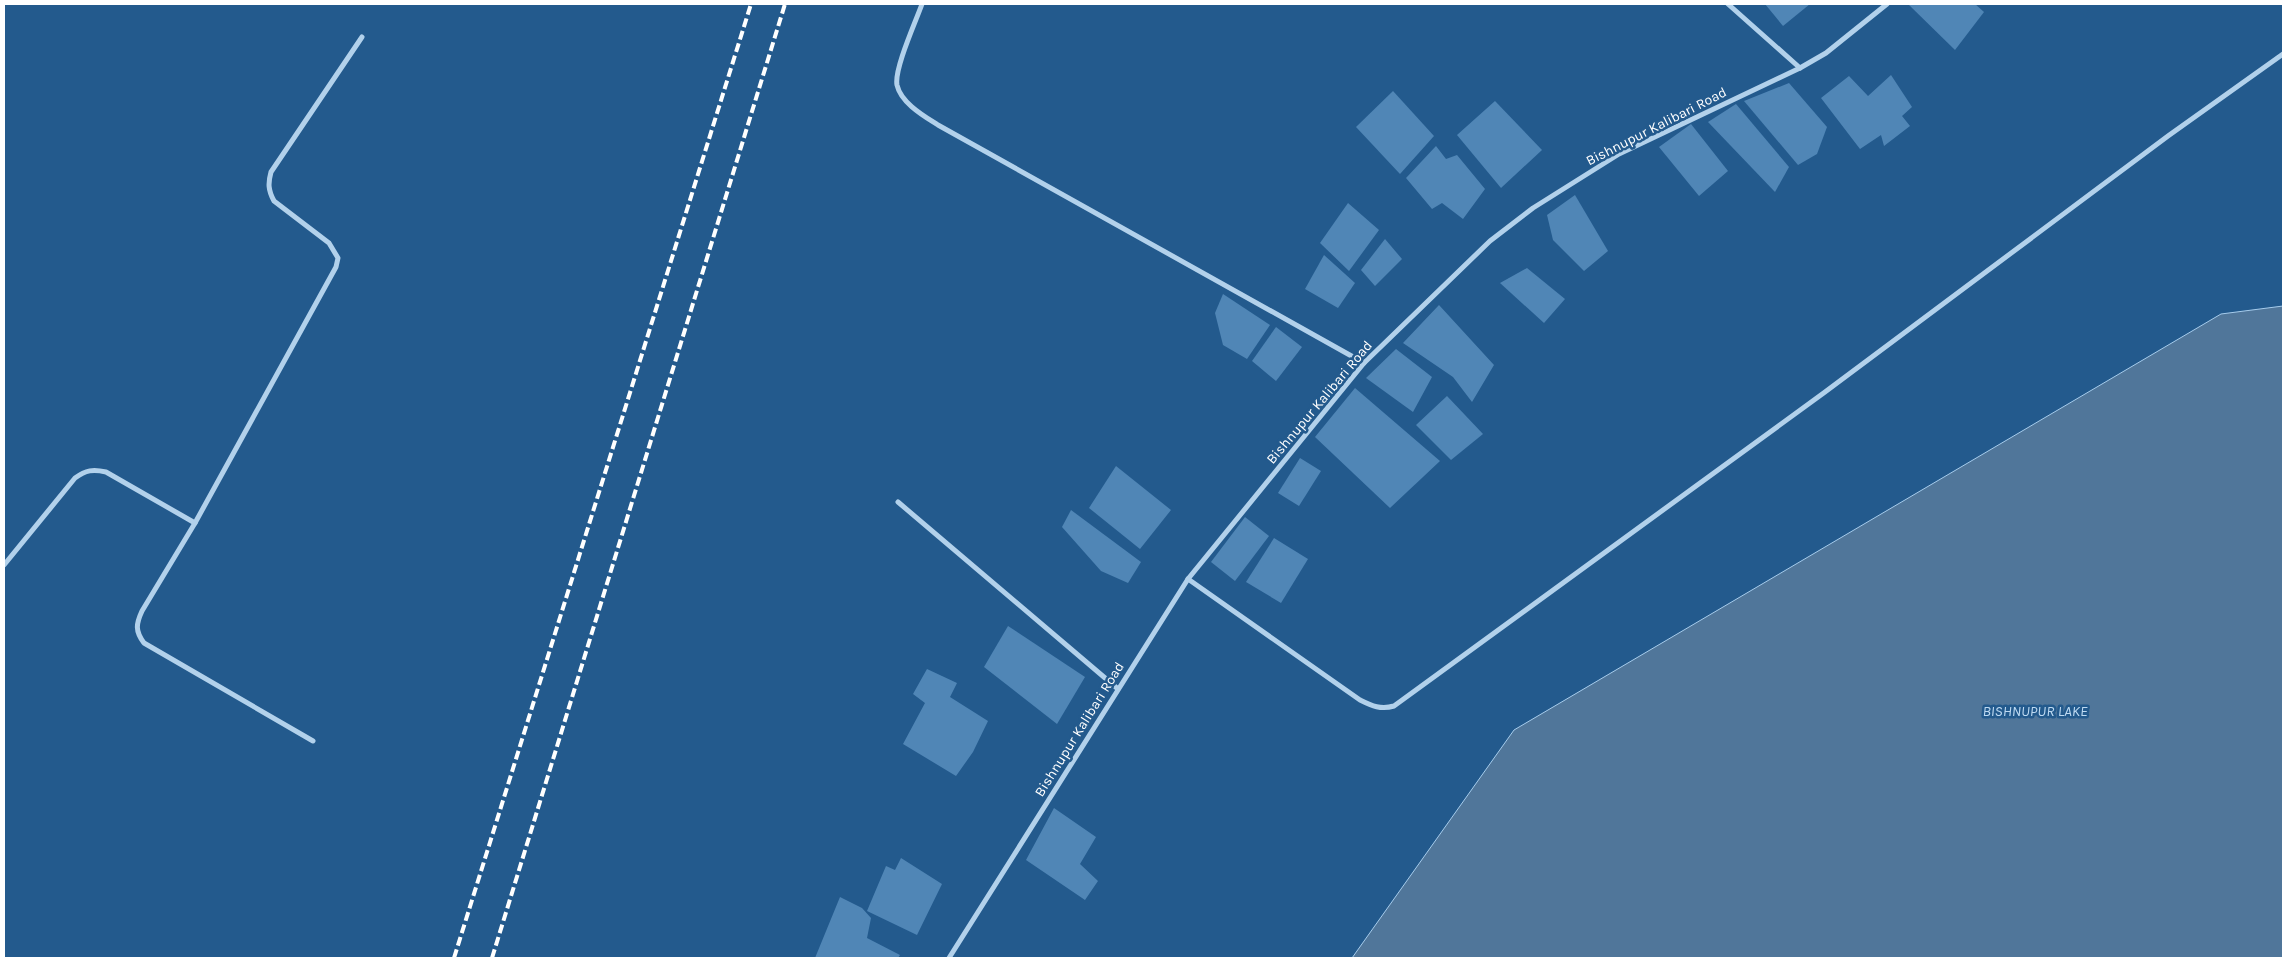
<svg xmlns="http://www.w3.org/2000/svg" width="2287" height="962" font-family="Karla,sans-serif">
	<style>
		.water { fill: #50769a; stroke: #a6ccec }
		.building { fill: #5086b6 }
		.lines { fill: none; stroke-linecap: round; stroke-linejoin: round }
		.minor { stroke: #b2d1eb; stroke-width: 5 }
		.rail { stroke: #fff; stroke-width: 4; stroke-dasharray: 9 4; stroke-linecap: butt }
		.labels { text-anchor: middle; stroke-width: 5; stroke-linejoin: round; paint-order: stroke }
		.street-label { font-size: 14px; fill: #fff; stroke: #235a8d }
		.water-label { font-size: 15px; font-style: italic; fill: #bedaf2; stroke: #235a8d }
	</style>
	<rect width="100%" height="100%" fill="#235a8d"/>
	<!-- water -->
	<path class="water" d="M2283,306v652h-931l162,-228 707,-416z"/>
	<!-- building -->
	<g class="building">
		<path d="M1765,4h45l-27,22z"/>
		<path d="M1908,4h67l9,8 -29,38z"/>
		<path d="M1891,75l21,32 -10,9 8,10 -26,20 -3,-11 -21,14 -39,-51 28,-22 19,20z"/>
		<path d="M1789,83l38,44 -10,27 -19,11 -54,-64z"/>
		<path d="M1393,91l41,45 -34,38 -44,-47z"/>
		<path d="M1495,101l47,49 -41,38 -44,-53z"/>
		<path d="M1736,104l53,63 -14,25 -67,-70z"/>
		<path d="M1691,124l37,47 -29,25 -40,-49z"/>
		<path d="M1436,146l10,13 11,-4 28,34 -22,30 -21,-16 -10,6 -26,-31z"/>
		<path d="M1575,195l33,56 -24,20 -31,-31 -6,-25z"/>
		<path d="M1348,203l31,27 -30,41 -29,-28z"/>
		<path d="M1385,239l17,20 -27,27 -14,-16z"/>
		<path d="M1324,255l31,28 -17,25 -33,-19z"/>
		<path d="M1527,268l38,31 -21,24 -44,-40z"/>
		<path d="M1223,294l47,31 -23,34 -24,-14 -8,-32z"/>
		<path d="M1439,305l55,60 -22,37 -19,-25 -50,-34z"/>
		<path d="M1276,327l26,20 -26,34 -24,-20z"/>
		<path d="M1396,349l36,28 -19,35 -47,-34z"/>
		<path d="M1355,388l85,73 -50,47 -75,-71z"/>
		<path d="M1447,396l36,38 -32,26 -35,-35z"/>
		<path d="M1300,458l21,13 -22,35 -21,-13z"/>
		<path d="M1116,466l55,44 -31,39 -51,-41z"/>
		<path d="M1071,510l70,52 -13,21 -27,-12 -39,-44z"/>
		<path d="M1245,517l24,19 -34,45 -24,-19z"/>
		<path d="M1274,538l34,21 -27,44 -35,-21z"/>
		<path d="M1008,626l77,51 -28,47 -73,-57z"/>
		<path d="M927,669l30,14 -7,14 38,24 -15,31 -17,24 -53,-32 22,-41 -12,-9z"/>
		<path d="M1054,808l42,29 -16,27 18,17 -13,19 -59,-40z"/>
		<path d="M901,858l41,26 -25,51 -50,-24 19,-45 9,4z"/>
		<path d="M840,897l22,11 9,10 -4,20 33,17 -2,3h-83z"/>
	</g>
	<g class="lines">
		<!-- minor -->
		<g class="minor">
			<path d="M922,4c-6,17 -28,65 -25,81 4,18 27,31 41,40l426,238"/>
			<path d="M1728,4l72,64"/>
			<path d="M898,502l220,187"/>
			<path d="M195,523l-53,88c-6,13 -7,20 2,32l169,98"/>
			<path d="M4,565l71,-87c11,-8 18,-9 31,-6l89,51 141,-256 2,-9 -9,-15 -55,-42c-6,-11 -6,-18 -3,-29l91,-135"/>
			<path d="M1188,579l172,121c12,6 21,10 34,6l431,-314 343,-256 115,-82"/>
			<path d="M949,958l239,-379 176,-216 126,-122 43,-33 86,-54 181,-86 26,-15 61,-49"/>
		</g>
		<!-- rail -->
		<g class="rail">
			<path d="M454,958l297,-954"/>
			<path d="M492,958l293,-954"/>
		</g>
	</g>
	<g class="labels">
		<!-- street labels -->
		<g class="street-label">
			<text transform="translate(1656 126) rotate(-27)" y="5">Bishnupur Kalibari Road</text>
			<text transform="translate(1319 402) rotate(-50)" y="5">Bishnupur Kalibari Road</text>
			<text transform="translate(1079 729) rotate(-58)" y="5">Bishnupur Kalibari Road</text>
		</g>
		<!-- water labels -->
		<g class="water-label">
			<text x="2035" y="716">BISHNUPUR LAKE</text>
		</g>
	</g>
	<!-- border -->
	<rect width="2287" height="962" fill="none" stroke="#ffffff" stroke-width="10"/>
</svg>
